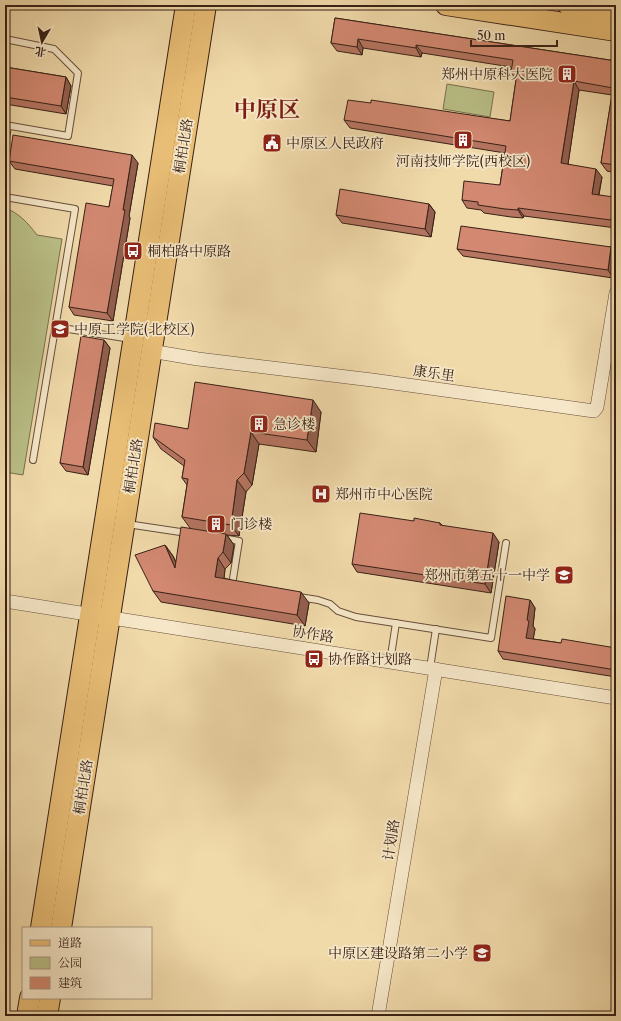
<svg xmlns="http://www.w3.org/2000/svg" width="621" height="1021" font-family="'Libre Caslon Text','Noto Serif SC',serif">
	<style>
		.green { fill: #bac088; stroke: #79704f }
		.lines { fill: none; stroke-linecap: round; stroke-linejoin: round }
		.service-casing { stroke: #664f3b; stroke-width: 8 }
		.minor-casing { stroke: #664f3b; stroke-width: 14 }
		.primary-casing { stroke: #382116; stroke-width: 22 }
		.service { stroke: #f6e7c8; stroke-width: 6 }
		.minor { stroke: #f6e7c8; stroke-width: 13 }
		.primary { stroke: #e8bd75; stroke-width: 20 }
		.wall { fill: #b57561; stroke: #382116 }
		.shaded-wall { fill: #935f4f; stroke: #382116 }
		.building { fill: #d28871; stroke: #382116 }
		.labels { text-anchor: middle; stroke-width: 3.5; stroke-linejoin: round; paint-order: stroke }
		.poi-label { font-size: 14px; fill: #382116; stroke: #f6e7c8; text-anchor: start }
		.street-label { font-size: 14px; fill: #382116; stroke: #f6e7c8 }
		.town-label { font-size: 22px; font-weight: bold; fill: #7a1f14; stroke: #f6e7c8 }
	</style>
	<rect width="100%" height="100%" fill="#f1daaa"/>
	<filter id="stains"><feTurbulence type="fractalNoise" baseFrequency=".005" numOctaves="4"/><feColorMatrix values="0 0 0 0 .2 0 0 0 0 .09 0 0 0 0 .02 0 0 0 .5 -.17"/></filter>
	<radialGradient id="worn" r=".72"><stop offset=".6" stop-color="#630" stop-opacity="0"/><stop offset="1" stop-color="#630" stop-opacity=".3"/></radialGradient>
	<!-- green -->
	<g class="green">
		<path d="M447,84l47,8 -4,25 -47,-8z"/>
		<path d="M5,208c14,5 23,15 32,27l25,4 -39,236 -18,-3z"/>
	</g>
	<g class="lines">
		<defs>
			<g id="service">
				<path d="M5,39l49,10 24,24 -10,63 -63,-11"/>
				<path d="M5,145l3,-19"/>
				<path d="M5,197l70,12 -42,251"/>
				<path d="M56,327l75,12"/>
				<path d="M127,524l60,9"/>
				<path d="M222,538l17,3 -7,44 3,1"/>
				<path d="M299,597l19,3 12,4 8,7 18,6 135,21 15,-95"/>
				<path d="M390,662l6,-39"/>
				<path d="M430,668l6,-39"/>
			</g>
			<g id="minor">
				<path d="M151,351l47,8 174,21 222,31 3,-4 19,-114"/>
				<path d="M5,601l611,97"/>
				<path d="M378,1016l58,-347"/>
			</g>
			<g id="primary">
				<path d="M446,5l170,26"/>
				<path d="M568,5l48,8"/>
				<path d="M41,928l145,-923"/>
				<path d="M61,928l145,-923"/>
				<path d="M27,1016l3,-18"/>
				<path d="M47,1016l3,-18"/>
			</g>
		</defs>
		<!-- service casing -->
		<use href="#service" class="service-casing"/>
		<!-- minor casing -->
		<use href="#minor" class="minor-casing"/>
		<!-- primary casing -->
		<use href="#primary" class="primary-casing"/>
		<!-- service -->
		<use href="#service" class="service"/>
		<!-- minor -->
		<use href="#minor" class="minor"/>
		<!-- primary -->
		<use href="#primary" class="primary"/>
	</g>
	<!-- wall -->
	<g class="wall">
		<path d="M335,18l281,43v112l-9,-2 -6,-8 11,-68 -33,-5 -11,74 34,13 -3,18 17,5v28l-92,-12 -1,2 -12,-1 -27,-4 -3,-3 -14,-2 -5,-8 38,-15 5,-32 -155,-25 -6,-8 27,-17 139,18 6,-41 -5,-8v-5l-89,-14 -1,4 -58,-9 -1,7 -25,-4 -6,-8z"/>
		<path d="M5,67l61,10 5,9 -5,28 -61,-10z"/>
		<path d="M9,161l129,2 -9,53 1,2 -17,103 -39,-6 -5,-8 40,-100 4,-21 -98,-17z"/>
		<path d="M429,204l6,8 -4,25 -89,-14 -6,-8z"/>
		<path d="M611,247l2,31 -150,-22 -6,-7z"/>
		<path d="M104,340l6,8 -22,127 -22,-4 -6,-8z"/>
		<path d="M321,412l-5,40 -57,-8 -7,41 -6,7 -7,44 -12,-1 7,10 -3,18 -6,6 -1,9 85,25 -4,23 -144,-24 -8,-11 12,-46 8,11 3,6 14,-34 -8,-11 5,-32 -5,-7 2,-12 -23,-17 -8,-12 35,-8z"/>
		<path d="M414,521l26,2 3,3 56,16 -8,51 -134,-21 -5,-8z"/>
		<path d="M530,600l5,8 -2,18 2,3 -2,10 28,4 55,5v29l-113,-18 -5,-8z"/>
	</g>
	<!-- shaded-wall -->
	<g class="shaded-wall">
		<path d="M358,39l5,9 -1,7 -5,-8z"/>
		<path d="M416,45l6,8 -1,4 -5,-9z"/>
		<path d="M66,77l5,9 -5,28 -5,-8z"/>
		<path d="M574,81l5,9 -12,81 -6,-8z"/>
		<path d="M132,155l6,8 -9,53 1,2 -17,103 -6,-8 16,-103z"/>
		<path d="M596,169l6,8 -5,26 -5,-9z"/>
		<path d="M614,197l2,3v26l-5,-6z"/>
		<path d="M429,204l6,8 -4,25 -6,-8z"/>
		<path d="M518,208l6,8 -1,2 -5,-8z"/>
		<path d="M611,247l5,6v5l-3,20 -5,-8z"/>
		<path d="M104,340l6,8 -22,127 -5,-8z"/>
		<path d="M313,400l8,12 -5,40 -9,-12z"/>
		<path d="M251,432l8,12 -7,41 -8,-12z"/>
		<path d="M237,480l9,12 -7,44 -8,-11z"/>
		<path d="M493,533l6,9 -8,51 -6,-9z"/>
		<path d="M226,534l8,11 -3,18 -8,-11z"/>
		<path d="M165,545l8,11 10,23 -8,-11z"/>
		<path d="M218,558l7,11 -2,19 -8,-11z"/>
		<path d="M301,592l8,11 -4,23 -8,-11z"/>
		<path d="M530,600l5,8 -2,18 2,3 -3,17 -6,-8 1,-18z"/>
	</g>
	<!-- building -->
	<g class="building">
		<path d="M335,18l281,43v104l-15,-2 12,-75 -39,-7 -13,82 35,6 -4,25 22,3 -3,23 -93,-12v2l-13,-1 -27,-4v-3l-16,-2 2,-19 36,4 6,-39 -162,-26 4,-20 23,3v-3l139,21 7,-48 -6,-1 2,-12 -97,-15v3l-58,-9 -1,8 -26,-4z"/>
		<path d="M5,67l61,10 -5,29 -56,-9z"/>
		<path d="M13,135l119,20 -9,55h2l-18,103 -38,-6 17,-104 23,4 5,-28 -105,-18z"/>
		<path d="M340,189l89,15 -4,25 -89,-14z"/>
		<path d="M461,226l150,21 -3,23 -151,-21z"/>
		<path d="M81,336l23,4 -21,127 -23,-4z"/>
		<path d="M195,382l118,18 -6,40 -56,-8 -7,41 -7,7 -6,45 -49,-8 6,-38 -6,-1 3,-18 -32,-23 2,-14 33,6z"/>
		<path d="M360,513l54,8v-3l26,5v2l53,8 -8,51 -133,-20z"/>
		<path d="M181,527l45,7 -3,18 -5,6 -3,19 86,15 -4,23 -144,-24 -18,-36 30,-10 10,23z"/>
		<path d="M506,596l24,4 -3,20 2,1 -3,17 35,5 1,-4 54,9v22l-118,-19z"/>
	</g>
	<!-- icons -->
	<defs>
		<symbol id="building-square" viewBox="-11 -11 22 22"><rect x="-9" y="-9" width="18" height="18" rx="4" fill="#8f2418" stroke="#f6e7c8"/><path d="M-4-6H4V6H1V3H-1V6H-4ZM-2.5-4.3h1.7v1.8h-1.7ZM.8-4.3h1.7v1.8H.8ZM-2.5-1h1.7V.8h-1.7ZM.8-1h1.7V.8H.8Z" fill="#fff"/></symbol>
		<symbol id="civic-square" viewBox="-11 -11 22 22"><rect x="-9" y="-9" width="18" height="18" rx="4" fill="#8f2418" stroke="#f6e7c8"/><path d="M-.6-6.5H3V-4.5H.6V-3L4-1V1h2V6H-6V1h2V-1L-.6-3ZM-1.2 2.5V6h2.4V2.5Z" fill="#fff"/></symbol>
		<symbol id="bus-square" viewBox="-11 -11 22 22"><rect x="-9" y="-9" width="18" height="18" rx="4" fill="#8f2418" stroke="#f6e7c8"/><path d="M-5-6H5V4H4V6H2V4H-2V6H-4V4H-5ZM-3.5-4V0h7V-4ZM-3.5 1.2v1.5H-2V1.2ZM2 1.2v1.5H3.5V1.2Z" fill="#fff"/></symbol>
		<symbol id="university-square" viewBox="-11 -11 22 22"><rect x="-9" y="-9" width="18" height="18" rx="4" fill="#8f2418" stroke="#f6e7c8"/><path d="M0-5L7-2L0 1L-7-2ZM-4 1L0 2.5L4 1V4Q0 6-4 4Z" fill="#fff"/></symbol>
		<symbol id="hospital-square" viewBox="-11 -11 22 22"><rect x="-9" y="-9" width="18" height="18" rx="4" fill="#8f2418" stroke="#f6e7c8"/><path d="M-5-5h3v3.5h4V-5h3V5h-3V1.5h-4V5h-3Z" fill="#fff"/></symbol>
		<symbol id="school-square" viewBox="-11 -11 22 22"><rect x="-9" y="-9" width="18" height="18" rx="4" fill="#8f2418" stroke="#f6e7c8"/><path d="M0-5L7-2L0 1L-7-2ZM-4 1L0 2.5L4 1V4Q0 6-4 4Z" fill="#fff"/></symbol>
	</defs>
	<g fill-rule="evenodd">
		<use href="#building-square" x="556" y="63" width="22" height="22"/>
		<use href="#building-square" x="452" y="129" width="22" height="22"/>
		<use href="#civic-square" x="261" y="132" width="22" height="22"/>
		<use href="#bus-square" x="122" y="240" width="22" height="22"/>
		<use href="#university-square" x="49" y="318" width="22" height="22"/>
		<use href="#building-square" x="248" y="413" width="22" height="22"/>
		<use href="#hospital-square" x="310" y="483" width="22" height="22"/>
		<use href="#building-square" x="205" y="513" width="22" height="22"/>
		<use href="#school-square" x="553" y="564" width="22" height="22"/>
		<use href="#bus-square" x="303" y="648" width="22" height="22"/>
		<use href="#school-square" x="471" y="942" width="22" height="22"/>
	</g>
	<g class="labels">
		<!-- poi labels -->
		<g class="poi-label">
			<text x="553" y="79" text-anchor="end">郑州中原科大医院</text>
			<text x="286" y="148">中原区人民政府</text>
			<text x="463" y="166" text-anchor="middle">河南技师学院(西校区)</text>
			<text x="147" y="256">桐柏路中原路</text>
			<text x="74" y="334">中原工学院(北校区)</text>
			<text x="273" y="429">急诊楼</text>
			<text x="335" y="499">郑州市中心医院</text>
			<text x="230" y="529">门诊楼</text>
			<text x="550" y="580" text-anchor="end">郑州市第五十一中学</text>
			<text x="328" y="664">协作路计划路</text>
			<text x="468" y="958" text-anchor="end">中原区建设路第二小学</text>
		</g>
		<!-- street labels -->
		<g class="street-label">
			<text transform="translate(183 146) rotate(-81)" y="5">桐柏北路</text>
			<text transform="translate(434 373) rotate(8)" y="5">康乐里</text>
			<text transform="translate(133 466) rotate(-81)" y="5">桐柏北路</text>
			<text transform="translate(313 634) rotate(9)" y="5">协作路</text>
			<text transform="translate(83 787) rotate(-81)" y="5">桐柏北路</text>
			<text transform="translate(391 840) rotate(-81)" y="5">计划路</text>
		</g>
		<!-- town labels -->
		<g class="town-label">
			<text x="267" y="117">中原区</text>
		</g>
	</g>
	<!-- margin -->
	<rect width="621" height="1021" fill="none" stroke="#f1daaa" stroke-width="20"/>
	<rect x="6" y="6" width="609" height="1009" fill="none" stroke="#382116" stroke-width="2"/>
	<rect x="10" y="10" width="601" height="1001" fill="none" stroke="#382116"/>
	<!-- legend -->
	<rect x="22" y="927" width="130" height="72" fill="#f6e7c8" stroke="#aa9881"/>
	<rect x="30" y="940" width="20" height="6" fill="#e8bd75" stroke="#aa9881"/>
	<text x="58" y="947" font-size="12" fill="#382116">道路</text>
	<rect x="30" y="957" width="20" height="12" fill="#bac088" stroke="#aa9881"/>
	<text x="58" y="967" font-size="12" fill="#382116">公园</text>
	<rect x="30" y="977" width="20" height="12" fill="#d28871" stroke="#aa9881"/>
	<text x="58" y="987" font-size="12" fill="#382116">建筑</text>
	<!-- north arrow -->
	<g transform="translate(42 42) rotate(189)" stroke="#f6e7c8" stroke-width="3" paint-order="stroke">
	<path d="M0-3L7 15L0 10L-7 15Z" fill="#382116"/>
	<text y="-6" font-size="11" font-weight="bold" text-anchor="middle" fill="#382116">北</text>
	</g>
	<!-- scale -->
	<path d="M471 40v6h86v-6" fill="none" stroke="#382116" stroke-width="2"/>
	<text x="477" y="40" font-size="12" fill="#382116" stroke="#f6e7c8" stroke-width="3" paint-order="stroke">50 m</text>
	<rect width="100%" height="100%" filter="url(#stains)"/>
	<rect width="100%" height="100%" fill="url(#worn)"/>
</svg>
